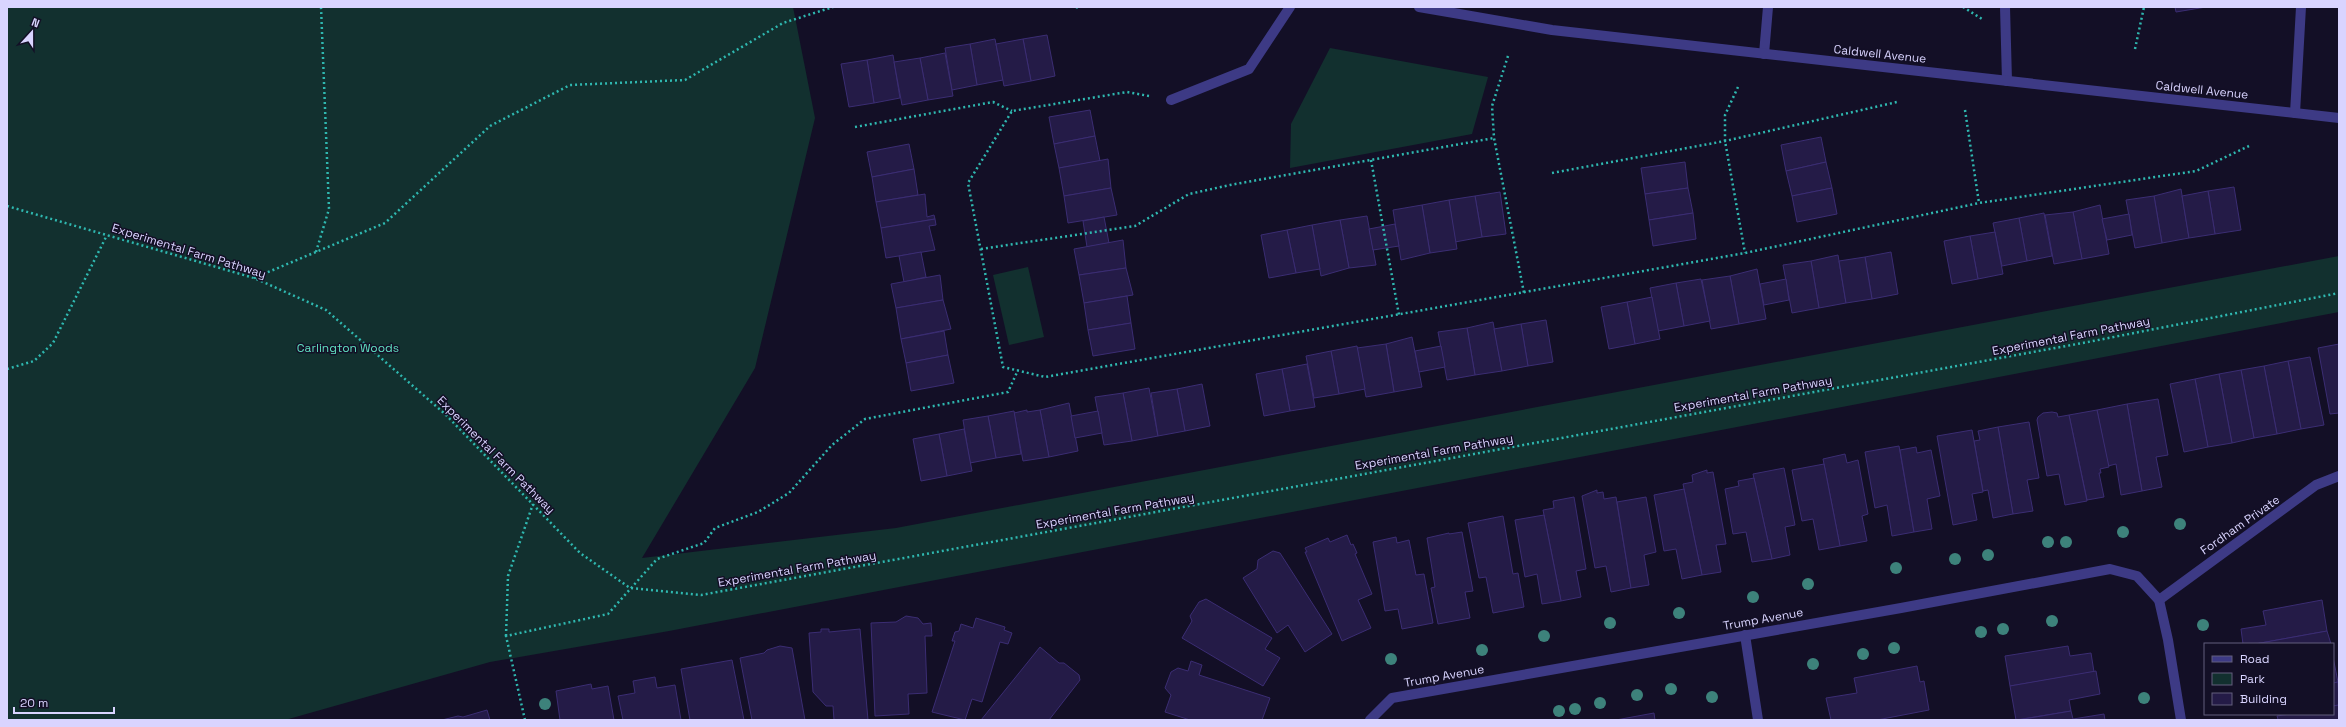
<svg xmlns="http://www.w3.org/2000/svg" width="2346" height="727" font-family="'Space Grotesk',sans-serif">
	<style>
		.green { fill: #12302f }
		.building { fill: #241b47; stroke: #3b2d73 }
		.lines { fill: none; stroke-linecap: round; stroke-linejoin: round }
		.path { stroke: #2fb8b0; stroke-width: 2.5; stroke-dasharray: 2 3; stroke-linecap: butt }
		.service { stroke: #3d3a85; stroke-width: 10 }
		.minor { stroke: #3d3a85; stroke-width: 10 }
		.tree { fill: #3d827b }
		.labels { text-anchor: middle; stroke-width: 3; stroke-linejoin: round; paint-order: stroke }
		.street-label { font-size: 12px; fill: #d9d4ff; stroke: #130f26 }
		.park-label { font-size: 12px; fill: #5fe0c0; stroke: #130f26 }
	</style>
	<rect width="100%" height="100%" fill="#130f26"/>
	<!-- green -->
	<g class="green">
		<path d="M7,7h786l22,111 -60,250 -113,190 254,-30 1443,-272v56l-1670,319 -179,31 -205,58h-278z"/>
		<path d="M1330,48l158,29 -16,57 -182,34 1,-44z"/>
		<path d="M1028,267l16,70 -35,8 -16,-70z"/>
	</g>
	<!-- building -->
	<g class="building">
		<path d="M2175,7h31l-30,5z"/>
		<path d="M1047,35l8,41 -24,5 -8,-42z"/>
		<path d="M995,39l8,41 -26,5 -7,-41z"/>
		<path d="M1023,39l8,42 -27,5 -8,-42z"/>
		<path d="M970,44l7,41 -25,5 -7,-42z"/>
		<path d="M945,53l8,43 -25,4 -8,-42z"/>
		<path d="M893,55l7,43 -26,5 -7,-43z"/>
		<path d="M920,58l8,42 -26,5 -8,-43z"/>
		<path d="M867,60l7,43 -25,4 -8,-43z"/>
		<path d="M1090,110l5,26 -41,8 -5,-27z"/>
		<path d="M1095,136l5,25 -41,7 -5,-24z"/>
		<path d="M1821,137l5,25 -40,9 -5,-26z"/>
		<path d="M909,144l5,25 -42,8 -5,-25z"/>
		<path d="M1108,159l3,29 -47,8 -5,-28z"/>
		<path d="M1685,162l3,26 -43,6 -4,-26z"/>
		<path d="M1826,162l6,26 -40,8 -6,-25z"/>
		<path d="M914,169l4,26 -42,7 -4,-25z"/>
		<path d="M2234,187l7,43 -26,4 -7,-43z"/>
		<path d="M1111,188l6,27 -49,8 -4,-27z"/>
		<path d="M1688,188l5,25 -44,7 -4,-26z"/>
		<path d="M1832,188l5,26 -40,8 -5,-26z"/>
		<path d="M2181,189l8,49 -27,5 -8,-47z"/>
		<path d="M2208,191l7,43 -26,4 -7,-42z"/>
		<path d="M1500,192l6,42 -24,3 -7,-41z"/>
		<path d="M925,194l2,23 7,-2 1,4 -54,9 -5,-26z"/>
		<path d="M1475,196l7,41 -27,5 -6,-42z"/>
		<path d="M2154,196l8,47 -27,5 -9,-48z"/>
		<path d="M1449,200l8,49 -27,4 -8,-48z"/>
		<path d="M1422,205l8,48 -29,7 -8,-50z"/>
		<path d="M2100,205l9,49 -27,5 -9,-47z"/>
		<path d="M2073,212l9,47 -28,5 -9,-49z"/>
		<path d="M1693,213l3,26 -43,7 -4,-26z"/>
		<path d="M2044,213l8,43 -25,5 -8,-43z"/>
		<path d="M2129,214l3,21 -25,5 -5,-21z"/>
		<path d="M1367,216l9,49 -27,3 -9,-48z"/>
		<path d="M1104,217l5,26 -22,4 -4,-26z"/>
		<path d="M2019,218l8,43 -25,5 -9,-43z"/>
		<path d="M935,219l1,6 -7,1 6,24 -49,8 -5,-30z"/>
		<path d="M1340,220l9,48 -28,8 -9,-51z"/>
		<path d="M1395,224l4,22 -26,4 -4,-21z"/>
		<path d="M1312,225l8,44 -24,4 -9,-43z"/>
		<path d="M1287,230l9,43 -27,5 -8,-43z"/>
		<path d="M1995,232l8,42 -25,5 -8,-43z"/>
		<path d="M1970,236l8,43 -26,5 -8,-43z"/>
		<path d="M1123,240l3,28 -47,7 -5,-26z"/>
		<path d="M921,252l5,25 -22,5 -5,-26z"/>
		<path d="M1891,252l7,42 -26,5 -7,-42z"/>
		<path d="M1838,255l8,48 -27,5 -8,-47z"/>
		<path d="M1865,257l7,42 -26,4 -7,-42z"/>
		<path d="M1811,261l8,47 -27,5 -9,-48z"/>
		<path d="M1126,268l7,27 -49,8 -5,-28z"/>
		<path d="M1757,269l9,50 -27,5 -9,-48z"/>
		<path d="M940,275l3,25 -47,8 -5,-24z"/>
		<path d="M1730,276l9,48 -28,5 -9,-49z"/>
		<path d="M1701,279l9,42 -26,5 -8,-43z"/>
		<path d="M1786,279l3,21 -25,5 -4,-21z"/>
		<path d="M1676,283l8,43 -26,5 -8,-43z"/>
		<path d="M1127,296l4,27 -43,7 -4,-27z"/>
		<path d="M1652,297l8,42 -25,5 -8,-42z"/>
		<path d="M943,300l8,29 -50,10 -5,-31z"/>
		<path d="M1627,302l8,42 -26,5 -8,-42z"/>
		<path d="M1546,320l7,42 -25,4 -7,-42z"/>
		<path d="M1493,322l9,49 -27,4 -8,-47z"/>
		<path d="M1131,323l4,26 -42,7 -5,-26z"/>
		<path d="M1521,324l7,42 -26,5 -8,-42z"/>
		<path d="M1467,328l8,47 -28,5 -9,-48z"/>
		<path d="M944,331l4,24 -42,8 -5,-24z"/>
		<path d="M1412,337l10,50 -28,5 -8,-48z"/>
		<path d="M1386,344l8,48 -28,5 -9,-49z"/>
		<path d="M2339,344v69l-9,1 -12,-66z"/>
		<path d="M1357,346l8,43 -26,5 -8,-43z"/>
		<path d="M1441,346l4,21 -26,5 -4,-21z"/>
		<path d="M1331,351l8,43 -25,4 -8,-42z"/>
		<path d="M948,355l6,28 -43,8 -5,-28z"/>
		<path d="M2310,357l14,68 -23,4 -13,-68z"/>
		<path d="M2288,361l13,68 -24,5 -13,-68z"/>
		<path d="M1307,364l8,43 -25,4 -8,-42z"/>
		<path d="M2264,366l13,68 -23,4 -13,-68z"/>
		<path d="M1282,369l8,42 -26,5 -8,-42z"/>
		<path d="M2241,370l13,68 -22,5 -13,-69z"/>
		<path d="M2219,374l13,69 -24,4 -13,-68z"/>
		<path d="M2195,379l13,68 -24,5 -14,-68z"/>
		<path d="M1202,384l8,42 -25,5 -8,-42z"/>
		<path d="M1149,388l9,48 -26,5 -9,-48z"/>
		<path d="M1177,389l8,42 -27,5 -7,-43z"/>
		<path d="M1123,393l9,48 -28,4 -9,-48z"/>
		<path d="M2158,399l10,56 -12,2 6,30 -20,4 -15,-87z"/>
		<path d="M1069,403l9,48 -29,6 -9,-47z"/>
		<path d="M2127,404l15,87 -21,4 -5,-31 -8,2 -11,-56z"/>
		<path d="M1027,410v2l13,-2 9,47 -26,4 -9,-48z"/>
		<path d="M2097,410l12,57 -9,2 1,4h-2l5,24 -17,3 -18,-85z"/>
		<path d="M1014,411l7,43 -25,4 -8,-42z"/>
		<path d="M1098,411l4,22 -27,5 -4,-22z"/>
		<path d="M2052,412l5,1 1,4 11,-2 18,86 -22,4 -6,-31 -12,2 -10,-56 1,-3 5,-4z"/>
		<path d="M988,416l8,42 -26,5 -7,-43z"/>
		<path d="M2029,422l10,56 -12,2 6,31 -20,3 -15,-87z"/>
		<path d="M1998,427l15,87 -20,4 -5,-28 -5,1 -9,-50 6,-1 -2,-9z"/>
		<path d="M964,429l8,42 -25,5 -8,-42z"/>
		<path d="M1972,430l11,62 -11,2 5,26 -24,5 -16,-89z"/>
		<path d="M939,434l8,42 -26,5 -8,-42z"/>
		<path d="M1899,446l15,86 -22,4 -5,-31 -12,3 -10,-56z"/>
		<path d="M1916,447l1,6 14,-3 9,46 -13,3 5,30 -18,3 -14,-82z"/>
		<path d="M1845,454l2,9 11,-3 10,54 -6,2 5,25 -27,5 -17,-87z"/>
		<path d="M1824,464l16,82 -21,4 -6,-31 -11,2 -10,-51z"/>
		<path d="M1784,468l11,57 -10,2 5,28 -18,4 -19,-85z"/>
		<path d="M1707,470v3l6,-1 13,72 -10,1 5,27 -19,3 -19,-91 10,-2 -1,-7z"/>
		<path d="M1754,478l18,81 -20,3 -6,-30 -13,2 -8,-45 14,-3 -1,-5z"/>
		<path d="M1684,489l18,86 -20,4 -6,-30 -12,2 -10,-56z"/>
		<path d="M1597,490v3l6,-1 1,7 12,-2 15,91 -20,4 -5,-26 -11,2 -13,-72z"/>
		<path d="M1574,497l12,72 -10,2 5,26 -20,4 -18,-91 11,-2 -1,-7z"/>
		<path d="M1646,497l10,55 -12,3 5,30 -18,3 -14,-86z"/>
		<path d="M1544,515l17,86 -19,3 -5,-30 -12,3 -10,-57z"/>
		<path d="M1503,516l10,58 5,-1 6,34 -31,6 -7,-36 -7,1 -11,-55z"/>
		<path d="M1462,532l11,59 -8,1 5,26 -32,6 -7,-36 4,-1 -8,-49 22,-5v1z"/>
		<path d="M1347,535l4,10 2,-1 4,9 -2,1 17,40 -14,6 13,28 -29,13 -37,-89h2l-2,-4 23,-10 2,4z"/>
		<path d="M1396,537l1,6 12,-3 7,35 8,-1 9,49 -31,6 -4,-20 -13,2 -12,-69z"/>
		<path d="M1273,551l7,2 52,81 -27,18 -17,-27 -11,8 -34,-55 14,-9 1,-9z"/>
		<path d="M1206,599l66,39 -7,11 15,9 -17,28 -81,-48 10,-17 -2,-5 9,-14z"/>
		<path d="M2322,600l5,31 -72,13h-12l-2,-15 25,-4 -3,-14z"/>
		<path d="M906,616l12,2 5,6 8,-1 1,13h-7l2,57 -19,1 1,20 -34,2 -4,-93 25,-1z"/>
		<path d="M976,618l29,9 -1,3 8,3 -4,11 -8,-2 -18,60 -10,-3 -7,21 -33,-8 23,-71h-3l3,-9 4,-1 2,-7 12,4z"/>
		<path d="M821,629h8v3l31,-3 8,91h-34l-1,-14h-7l-13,-14 -4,-59 12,-1z"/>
		<path d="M2327,631l4,13h-76z"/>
		<path d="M780,646l12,2 13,72h-53l-12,-62 24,-5 3,-3z"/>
		<path d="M2068,646l2,10 21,-3 3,19 -84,14 -5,-30z"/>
		<path d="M1040,647l19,16h5l15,12 1,5 -31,40h-68z"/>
		<path d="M2333,657l5,25 -5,1z"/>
		<path d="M732,660l12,60h-54l-9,-51z"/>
		<path d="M1191,661l11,4 -3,10 71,23 -8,22h-72l-25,-8 6,-17 -6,-7 6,-16 7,-4 10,3z"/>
		<path d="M1917,666l3,16 4,-1 5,29 -52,10h-46l-5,-22 31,-5 -3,-15z"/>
		<path d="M2096,671l4,23 -31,6 2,11 -55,9 -6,-34z"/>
		<path d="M655,677l2,11 18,-3 6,35h-58l-5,-24 17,-3 -2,-12z"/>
		<path d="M2338,682l1,23 -6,1v-23z"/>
		<path d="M591,684l1,5 16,-3 6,34h-54l-4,-29z"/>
		<path d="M2339,705v15h-64l3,-1 -1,-3 13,-2h43v-8z"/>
		<path d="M487,710l3,10h-48l16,-4 5,1z"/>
		<path d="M2071,711l2,8 31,-5 1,6h-87z"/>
		<path d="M1654,713l1,7h-39z"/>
	</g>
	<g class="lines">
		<!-- path -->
		<g class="path">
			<path d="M1076,7l4,2"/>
			<path d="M1963,7l19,12"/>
			<path d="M2135,49l9,-42"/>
			<path d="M1508,56l-16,50 2,32 30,155"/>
			<path d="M1738,87l-13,28v26l20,112"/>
			<path d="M1149,96l-22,-4 -115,19 -44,72 35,184 42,10 700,-124 234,-50 217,-32 53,-25"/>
			<path d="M1965,110l14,93"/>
			<path d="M855,127l138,-25 19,9"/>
			<path d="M1371,160l28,155"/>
			<path d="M1552,173l173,-32 172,-39"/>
			<path d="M7,206l247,72 72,32 119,104 135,139 50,35 71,7 1387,-253 251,-49"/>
			<path d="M981,249l154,-23 54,-32 41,-9 264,-47"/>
			<path d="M316,252l13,-43 -8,-202"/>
			<path d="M254,278l131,-55 105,-97 80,-41 115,-5 98,-57 50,-16"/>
			<path d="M7,369l27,-8 19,-18 54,-108"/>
			<path d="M506,636l2,-60 25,-72"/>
			<path d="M525,720l-19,-84 102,-22 49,-55 47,-16 11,-15 43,-16 31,-19 43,-48 33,-26 143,-27 10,-22"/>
		</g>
		<!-- service -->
		<g class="service">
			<path d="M2005,7l2,74"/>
			<path d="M1764,54l4,-47"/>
			<path d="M1171,100l78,-31 41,-62"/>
		</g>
		<!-- minor -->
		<g class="minor">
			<path d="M1419,7l133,23 787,88"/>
			<path d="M2295,113l6,-106"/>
			<path d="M2159,600l157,-115 23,-9"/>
			<path d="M1745,635l13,85"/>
			<path d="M1370,720l22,-22 509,-90 209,-39 27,7 22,24 9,40 13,80"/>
		</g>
	</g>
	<!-- trees -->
	<g class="tree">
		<circle cx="2180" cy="524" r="6"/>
		<circle cx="2123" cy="532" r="6"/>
		<circle cx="2048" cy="542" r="6"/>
		<circle cx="2066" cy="542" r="6"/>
		<circle cx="1988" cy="555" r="6"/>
		<circle cx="1955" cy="559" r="6"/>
		<circle cx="1896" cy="568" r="6"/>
		<circle cx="1808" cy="584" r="6"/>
		<circle cx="1753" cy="597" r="6"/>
		<circle cx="1679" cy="613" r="6"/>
		<circle cx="2052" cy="621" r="6"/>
		<circle cx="1610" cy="623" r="6"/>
		<circle cx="2203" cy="625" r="6"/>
		<circle cx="2003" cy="629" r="6"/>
		<circle cx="1981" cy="632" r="6"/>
		<circle cx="1544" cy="636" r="6"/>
		<circle cx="1894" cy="648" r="6"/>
		<circle cx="1482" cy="650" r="6"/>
		<circle cx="1863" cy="654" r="6"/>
		<circle cx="1391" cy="659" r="6"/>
		<circle cx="1813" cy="664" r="6"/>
		<circle cx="1671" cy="689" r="6"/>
		<circle cx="1637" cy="695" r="6"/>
		<circle cx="1712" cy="697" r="6"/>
		<circle cx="2144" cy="698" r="6"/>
		<circle cx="1600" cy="703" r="6"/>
		<circle cx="545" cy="704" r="6"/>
		<circle cx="1575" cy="709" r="6"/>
		<circle cx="1559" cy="711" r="6"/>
	</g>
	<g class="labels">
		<!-- street labels -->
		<g class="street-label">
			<text transform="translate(1880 54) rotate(6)" y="4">Caldwell Avenue</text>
			<text transform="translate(2202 90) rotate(6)" y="4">Caldwell Avenue</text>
			<text transform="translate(189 251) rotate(17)" y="4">Experimental Farm Pathway</text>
			<text transform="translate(2071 336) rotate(-11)" y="4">Experimental Farm Pathway</text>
			<text transform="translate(1753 394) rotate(-10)" y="4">Experimental Farm Pathway</text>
			<text transform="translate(1434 452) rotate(-10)" y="4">Experimental Farm Pathway</text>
			<text transform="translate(496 455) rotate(45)" y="4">Experimental Farm Pathway</text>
			<text transform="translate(1115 511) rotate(-10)" y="4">Experimental Farm Pathway</text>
			<text transform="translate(2240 525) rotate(-35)" y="4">Fordham Private</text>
			<text transform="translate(797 569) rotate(-10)" y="4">Experimental Farm Pathway</text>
			<text transform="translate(1763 619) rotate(-10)" y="4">Trump Avenue</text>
			<text transform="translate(1444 676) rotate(-10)" y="4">Trump Avenue</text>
		</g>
		<!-- park labels -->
		<g class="park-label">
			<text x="348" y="352">Carlington Woods</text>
		</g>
	</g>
	<!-- border -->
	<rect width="2346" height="727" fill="none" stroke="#d9d4ff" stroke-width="16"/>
	<!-- legend -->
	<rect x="2204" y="643" width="130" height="72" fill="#130f26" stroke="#625e7d"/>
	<rect x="2212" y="656" width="20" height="6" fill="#3d3a85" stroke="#625e7d"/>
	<text x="2240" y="663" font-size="12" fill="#d9d4ff">Road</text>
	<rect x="2212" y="673" width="20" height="12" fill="#12302f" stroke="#625e7d"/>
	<text x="2240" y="683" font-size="12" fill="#d9d4ff">Park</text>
	<rect x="2212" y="693" width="20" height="12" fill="#241b47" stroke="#625e7d"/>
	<text x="2240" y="703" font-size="12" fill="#d9d4ff">Building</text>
	<!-- north arrow -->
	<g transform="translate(32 32) rotate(21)" stroke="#130f26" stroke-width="3" paint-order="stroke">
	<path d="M0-3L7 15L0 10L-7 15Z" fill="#d9d4ff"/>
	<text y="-6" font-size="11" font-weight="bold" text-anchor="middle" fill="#d9d4ff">N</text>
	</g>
	<!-- scale -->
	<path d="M14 707v6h100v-6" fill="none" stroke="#d9d4ff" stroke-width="2"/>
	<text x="20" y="707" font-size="12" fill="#d9d4ff" stroke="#130f26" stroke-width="3" paint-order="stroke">20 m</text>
</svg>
